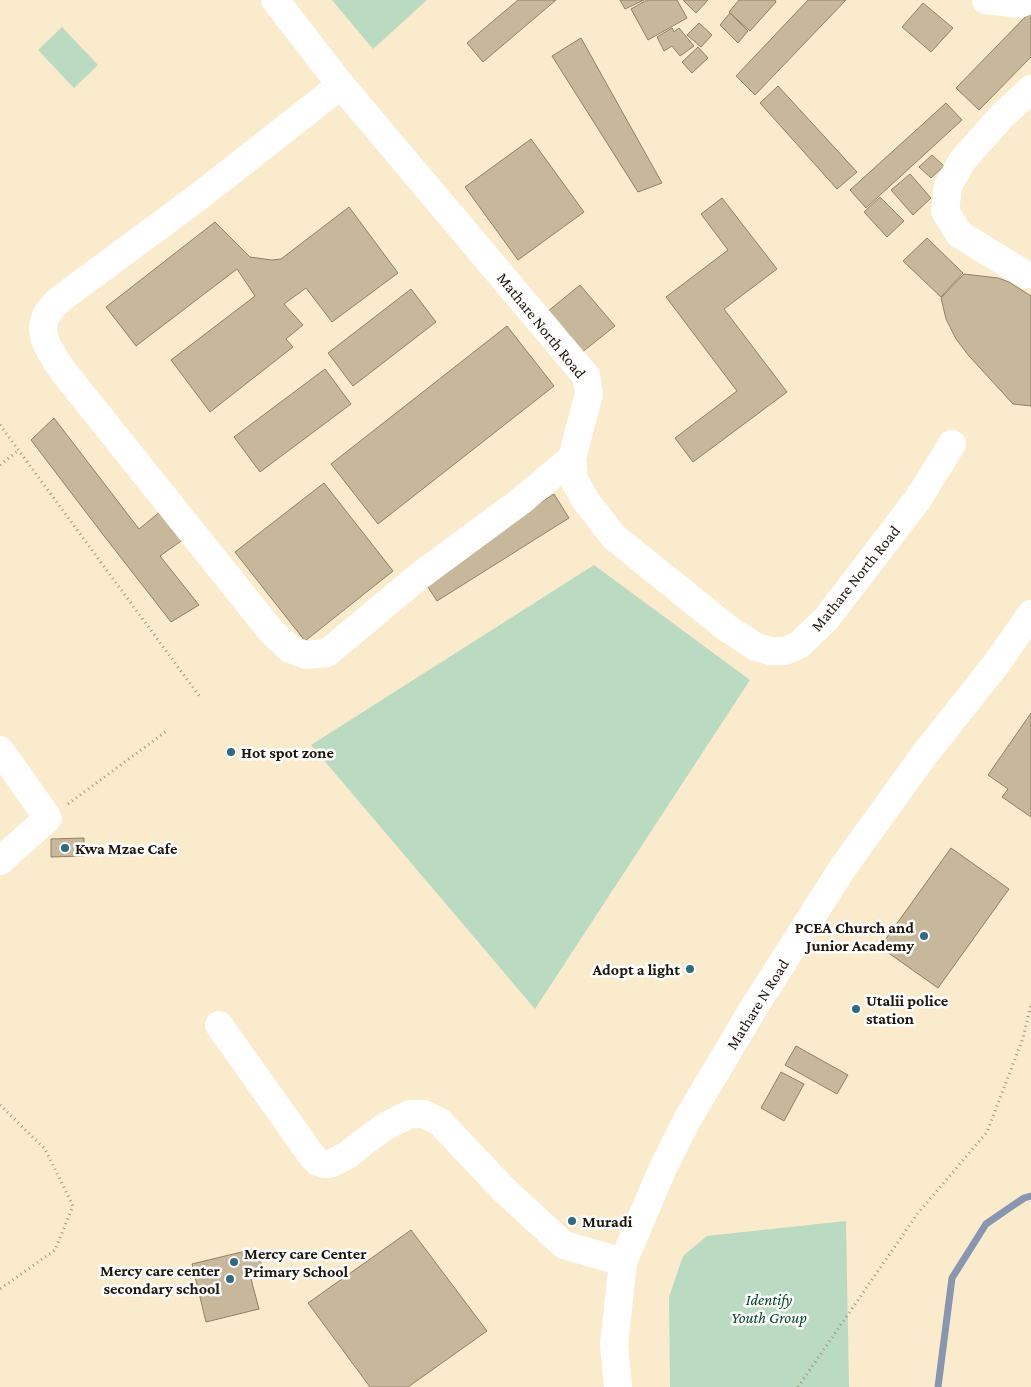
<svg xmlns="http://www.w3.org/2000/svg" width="1031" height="1387" font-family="'Crimson Pro',serif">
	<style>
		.green { fill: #badac2 }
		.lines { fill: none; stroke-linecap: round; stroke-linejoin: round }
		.stream { stroke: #8896af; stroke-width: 7 }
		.building { fill: #c7b79b; stroke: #908166 }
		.path { stroke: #a1957f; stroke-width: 3; stroke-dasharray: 1 4; stroke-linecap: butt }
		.minor { stroke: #fff; stroke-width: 28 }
		.poi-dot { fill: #2e6a81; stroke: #fff; stroke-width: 2 }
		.labels { text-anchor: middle; stroke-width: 5; stroke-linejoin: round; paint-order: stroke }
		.street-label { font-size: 16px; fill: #1d170d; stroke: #fff }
		.poi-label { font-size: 16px; font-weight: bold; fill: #1d170d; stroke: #fff; text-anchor: start }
		.park-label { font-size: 16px; font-style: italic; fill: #004721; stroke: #fff }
	</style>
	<rect width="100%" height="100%" fill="#fbebcd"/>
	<!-- green -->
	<g class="green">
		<path d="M332,0h95l-54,49z"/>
		<path d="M62,27l36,38 -24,23 -36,-38z"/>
		<path d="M594,565l156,115 -215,329 -224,-264z"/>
		<path d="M846,1221l3,166h-179l-1,-90 14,-41 24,-20z"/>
	</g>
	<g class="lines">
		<!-- stream -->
		<path class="stream" d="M938,1387l14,-109 34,-54 38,-26 7,-2"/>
	</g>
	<!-- building -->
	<g class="building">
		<path d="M518,0h38l-73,62 -16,-19z"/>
		<path d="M620,0h24l-19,9z"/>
		<path d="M647,0h30l10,18 -39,22 -17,-31z"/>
		<path d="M683,0h25l-12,13z"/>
		<path d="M739,0h36l1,2 -26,29 -21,-19z"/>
		<path d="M808,0h38l-91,95 -19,-19z"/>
		<path d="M923,3l30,25 -22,24 -29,-25z"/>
		<path d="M1031,11v46l-52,53 -23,-22z"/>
		<path d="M730,13l18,18 -10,12 -18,-18z"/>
		<path d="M699,23l13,12 -11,12 -14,-12z"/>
		<path d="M672,28l2,4 5,-4 15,18 -14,10 -8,-10 -8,5 -7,-14z"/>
		<path d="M581,38l81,145 -24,9 -86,-136z"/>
		<path d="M698,47l10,11 -16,15 -10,-11z"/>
		<path d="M778,86l79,86 -20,17 -77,-86z"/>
		<path d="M946,103l16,17 -96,88 -16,-18z"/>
		<path d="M531,139l53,73 -66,48 -53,-73z"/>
		<path d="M932,155l12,11 -13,12 -12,-11z"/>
		<path d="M910,174l21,24 -18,17 -22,-25z"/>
		<path d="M880,197l24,24 -17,16 -23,-25z"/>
		<path d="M722,198l55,71 -53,40 63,83 -94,70 -18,-24 62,-47 -71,-94 62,-47 -27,-36z"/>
		<path d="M349,207l49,66 -66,49 -26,-34 -22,16 19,21 -17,14 7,8 -83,65 -39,-52 84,-64 -18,-27 -101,77 -30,-39 109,-85 35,35 22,3 9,-1z"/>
		<path d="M927,238l36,35 -22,24 -38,-36z"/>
		<path d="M964,274l34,4 11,4 22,14v110l-18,-2 -44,-48 -13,-17 -10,-20 -5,-21z"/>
		<path d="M580,285l35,41 -34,27 -34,-41z"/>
		<path d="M411,289l25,33 -83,64 -25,-33z"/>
		<path d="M507,326l47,60 -176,138 -47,-60z"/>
		<path d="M325,369l26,35 -91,68 -26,-35z"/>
		<path d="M54,418l85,111 22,-18 23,28 -24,17 39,49 -28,17 -70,-90 -70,-92z"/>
		<path d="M324,483l69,88 -88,70 -70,-89z"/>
		<path d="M554,494l15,24 -132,83 -15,-23z"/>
		<path d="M1031,713v104l-29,-20 6,-8 -20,-14z"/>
		<path d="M84,838v18l-33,1v-18z"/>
		<path d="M951,848l58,41 -71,99 -58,-41z"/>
		<path d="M796,1046l52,29 -11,19 -52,-29z"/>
		<path d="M781,1072l23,12 -20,37 -23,-13z"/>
		<path d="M411,1230l76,101 -79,56h-38l-62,-84z"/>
		<path d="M258,1248l5,24 -13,3 9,34 -53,13 -14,-58z"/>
	</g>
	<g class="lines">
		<!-- path -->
		<g class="path">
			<path d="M0,425l200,272"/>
			<path d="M0,465l19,-15"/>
			<path d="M68,804l100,-74"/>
			<path d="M0,1105l45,44 28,57 -18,44 -55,39"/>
			<path d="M798,1387l120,-174 69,-81 36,-94 8,-34"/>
		</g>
		<!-- minor -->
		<g class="minor">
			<path d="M275,0l66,85 245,291 3,18 -17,64 2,22 12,21 28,36 113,91 29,19 14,4h15l14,-6 27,-26 92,-120 34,-55"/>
			<path d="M986,0l33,4 11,-4"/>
			<path d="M341,85l-144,113 -134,99c-5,4 -10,9 -14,14 -15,21 2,42 14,60l208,260 19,18 16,6 21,-2 91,-76 103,-76 51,-43"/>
			<path d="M1026,275l-67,-41 -14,-23 3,-25 14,-25 39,-44 30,-28"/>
			<path d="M0,750l48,68 -48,43"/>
			<path d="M219,1025l93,131 6,6 6,2h6l18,-9 13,-11 25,-18 24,-12h14l16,8 62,66 62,57 59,17"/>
			<path d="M618,1387l-4,-42 9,-83 39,-92 25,-50 66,-111 89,-140 82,-114 73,-92 34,-49"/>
		</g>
	</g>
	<!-- markers -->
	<g class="poi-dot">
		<circle cx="231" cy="752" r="5"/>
		<circle cx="65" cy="848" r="5"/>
		<circle cx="924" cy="936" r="5"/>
		<circle cx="690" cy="969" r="5"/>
		<circle cx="856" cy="1009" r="5"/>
		<circle cx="572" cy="1221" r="5"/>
		<circle cx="234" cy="1262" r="5"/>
		<circle cx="230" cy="1279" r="5"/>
	</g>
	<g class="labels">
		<!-- street labels -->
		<g class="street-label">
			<text transform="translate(542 325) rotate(51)" y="6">Mathare North Road</text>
			<text transform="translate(855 578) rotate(-51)" y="6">Mathare North Road</text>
			<text transform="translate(757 1004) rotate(-58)" y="6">Mathare N Road</text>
		</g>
		<!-- poi labels -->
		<g class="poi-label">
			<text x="241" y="758">Hot spot zone</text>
			<text x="75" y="854">Kwa Mzae Cafe</text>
			<text x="914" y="933" text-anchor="end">PCEA Church and<tspan x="914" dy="18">Junior Academy</tspan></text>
			<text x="680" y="975" text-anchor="end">Adopt a light</text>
			<text x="866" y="1006">Utalii police<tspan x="866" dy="18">station</tspan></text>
			<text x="582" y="1227">Muradi</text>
			<text x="244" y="1259">Mercy care Center<tspan x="244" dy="18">Primary School</tspan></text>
			<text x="220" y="1276" text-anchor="end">Mercy care center<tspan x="220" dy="18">secondary school</tspan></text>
		</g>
		<!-- park labels -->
		<g class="park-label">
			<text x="769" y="1305">Identify<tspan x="769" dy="18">Youth Group</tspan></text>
		</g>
	</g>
</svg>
